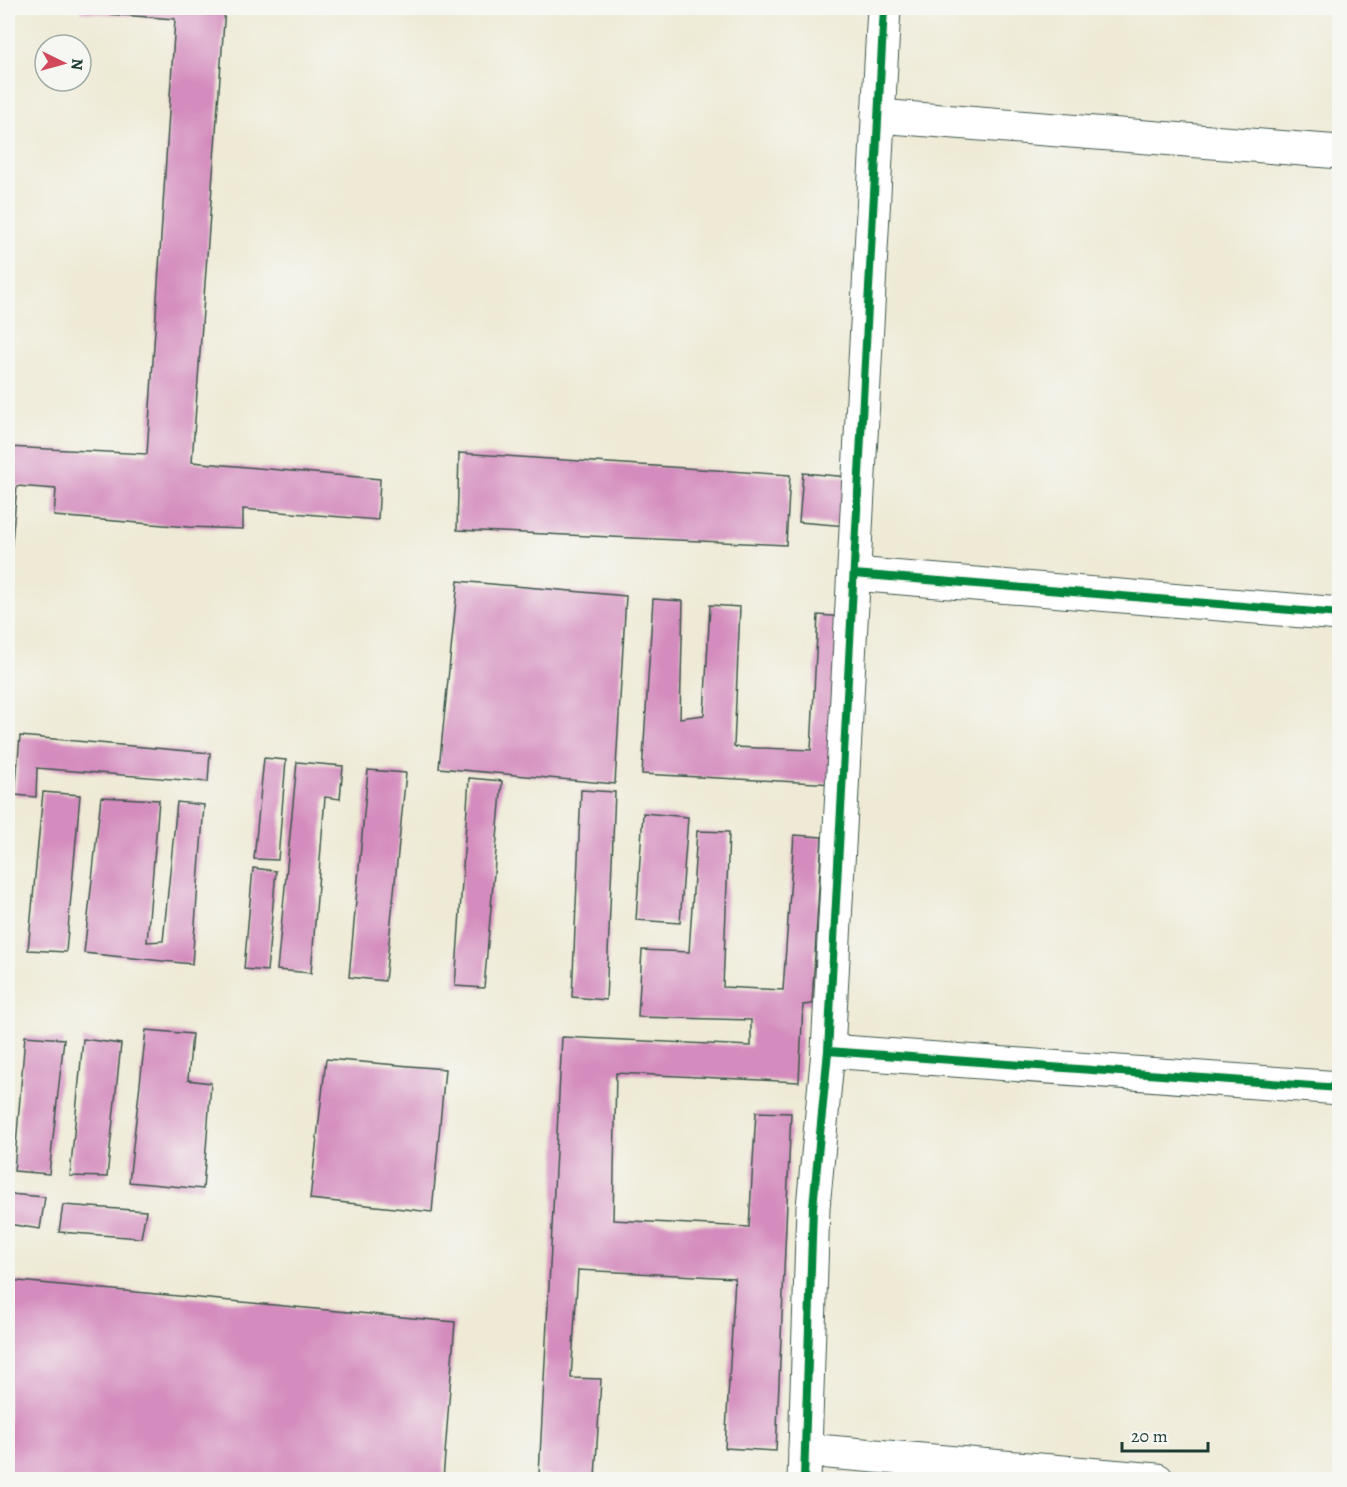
<svg xmlns="http://www.w3.org/2000/svg" width="1347" height="1487" font-family="Alegreya,serif">
	<style>
		.building { fill: #d48cbe }
		.lines { fill: none; stroke-linecap: round; stroke-linejoin: round }
		.minor-casing { stroke: #3e574c; stroke-width: 35 }
		.minor { stroke: #fff; stroke-width: 33 }
		.cycleway-casing { stroke: #f6f6f2; stroke-width: 11 }
		.cycleway { stroke: #00873e; stroke-width: 8 }
	</style>
	<rect width="100%" height="100%" fill="#f6f6f2"/>
	<filter id="ink" filterUnits="userSpaceOnUse"><feTurbulence type="fractalNoise" baseFrequency=".0167" numOctaves="2"/><feDisplacementMap in="SourceGraphic" scale="12" xChannelSelector="R" yChannelSelector="G"/><feConvolveMatrix kernelMatrix="1 2 1 2 8 2 1 2 1" color-interpolation-filters="sRGB"/></filter>
	<filter id="wash" filterUnits="userSpaceOnUse"><feTurbulence type="fractalNoise" baseFrequency=".008" numOctaves="4" result="noise"/><feDisplacementMap in="SourceGraphic" scale="24" xChannelSelector="R" yChannelSelector="G"/><feGaussianBlur stdDeviation="1.35" result="paint"/><feColorMatrix in="noise" values="0 0 0 0 0 0 0 0 0 0 0 0 0 0 0 0 0 1.4 0 .05"/><feComposite in="paint" operator="in"/></filter>
	<g filter="url(#wash)">
		<rect width="100%" height="100%" fill="#eeead5"/>
		<g id="blocks">
			<!-- building -->
			<g class="building">
				<path d="M82,8h143l-33,454 188,17 -2,41 -135,-11v20l-55,-2 -134,-11 2,-27 -39,-3 -8,89h-1v-128l139,7 28,-435 -94,-7z"/>
				<path d="M459,453l331,22 -4,70 -329,-15z"/>
				<path d="M803,473l46,4 -2,49 -48,-4z"/>
				<path d="M458,581l168,15 -11,188 -176,-16z"/>
				<path d="M653,599l30,2 -3,117 24,-3 6,-110 30,2 -6,140 77,3 7,-135 27,2 -10,167 -193,-10z"/>
				<path d="M20,736l190,17 -2,29 -171,-14 -1,29 -21,-2z"/>
				<path d="M264,758l22,2 -8,100 -24,-1z"/>
				<path d="M297,762l46,4 -3,33 -15,-2 -14,176 -34,-3z"/>
				<path d="M368,770l38,3 -21,208 -36,-4z"/>
				<path d="M469,778l33,3 -18,207 -29,-2z"/>
				<path d="M581,790l34,2 -9,208 -34,-3z"/>
				<path d="M43,792l37,3 -14,157 -38,-2z"/>
				<path d="M101,797l58,3 -12,142 16,-1 14,-139 27,3 -12,159 -108,-11z"/>
				<path d="M643,813l45,4 -8,106 -44,-3z"/>
				<path d="M697,831l32,1 -6,155 60,3 11,-155 28,2 -10,167 -9,1 -4,77 -183,-9 -3,147 136,7 7,-115 35,1 -15,338 -51,-3 10,-170 -157,-8 -7,108 30,1 -6,99 -56,-3 23,-438 189,9v-26l-113,-3 4,-67 47,2z"/>
				<path d="M253,868l23,3 -9,100 -23,-2z"/>
				<path d="M146,1030l46,4 -4,46 23,3 -8,106 -74,-7z"/>
				<path d="M25,1036l39,3 -15,135 -35,-3z"/>
				<path d="M83,1039l38,5 -14,133 -37,-1z"/>
				<path d="M326,1059l119,10 -13,143 -122,-13z"/>
				<path d="M9,1194l36,3 -5,32 -32,-5z"/>
				<path d="M63,1205l83,6 -5,27 -82,-6z"/>
				<path d="M8,1280l447,42 -12,158h-435z"/>
			</g>
		</g>
	</g>
	<g filter="url(#ink)">
		<use href="#blocks" fill-opacity="0" stroke="#3e574c" stroke-width="1.5"/>
		<g class="lines">
			<defs>
				<g id="minor">
					<path d="M878,116l462,36"/>
					<path d="M854,574l486,40"/>
					<path d="M828,1051l512,37"/>
					<path d="M805,1450l352,30"/>
					<path d="M804,1480l9,-273 15,-156 56,-1043"/>
				</g>
			</defs>
			<!-- minor casing -->
			<use href="#minor" class="minor-casing"/>
			<!-- minor -->
			<use href="#minor" class="minor"/>
			<defs>
				<g id="cycleway">
					<path d="M854,574l486,40"/>
					<path d="M828,1051l512,37"/>
					<path d="M804,1480l9,-273 15,-156 56,-1043"/>
				</g>
			</defs>
			<!-- cycleway casing -->
			<use href="#cycleway" class="cycleway-casing"/>
			<!-- cycleway -->
			<use href="#cycleway" class="cycleway"/>
		</g>
	</g>
	<!-- margin -->
	<rect width="1347" height="1487" fill="none" stroke="#f6f6f2" stroke-width="30"/>
	<!-- north arrow -->
	<g transform="translate(63 63) rotate(95)"><circle r="28" fill="#f6f6f2" stroke="#a0aca6" stroke-width="1.5"/>
	<path d="M0-4.5L10 22L0 15L-10 22Z" fill="#d1495b"/>
	<text y="-9" font-size="16" font-weight="bold" text-anchor="middle" fill="#1f3d34">N</text>
	</g>
	<!-- scale -->
	<path d="M1122 1442v9h86v-9" fill="none" stroke="#1f3d34" stroke-width="3"/>
	<text x="1131" y="1442" font-size="18" fill="#1f3d34" stroke="#f6f6f2" stroke-width="4.5" paint-order="stroke">20 m</text>
</svg>
